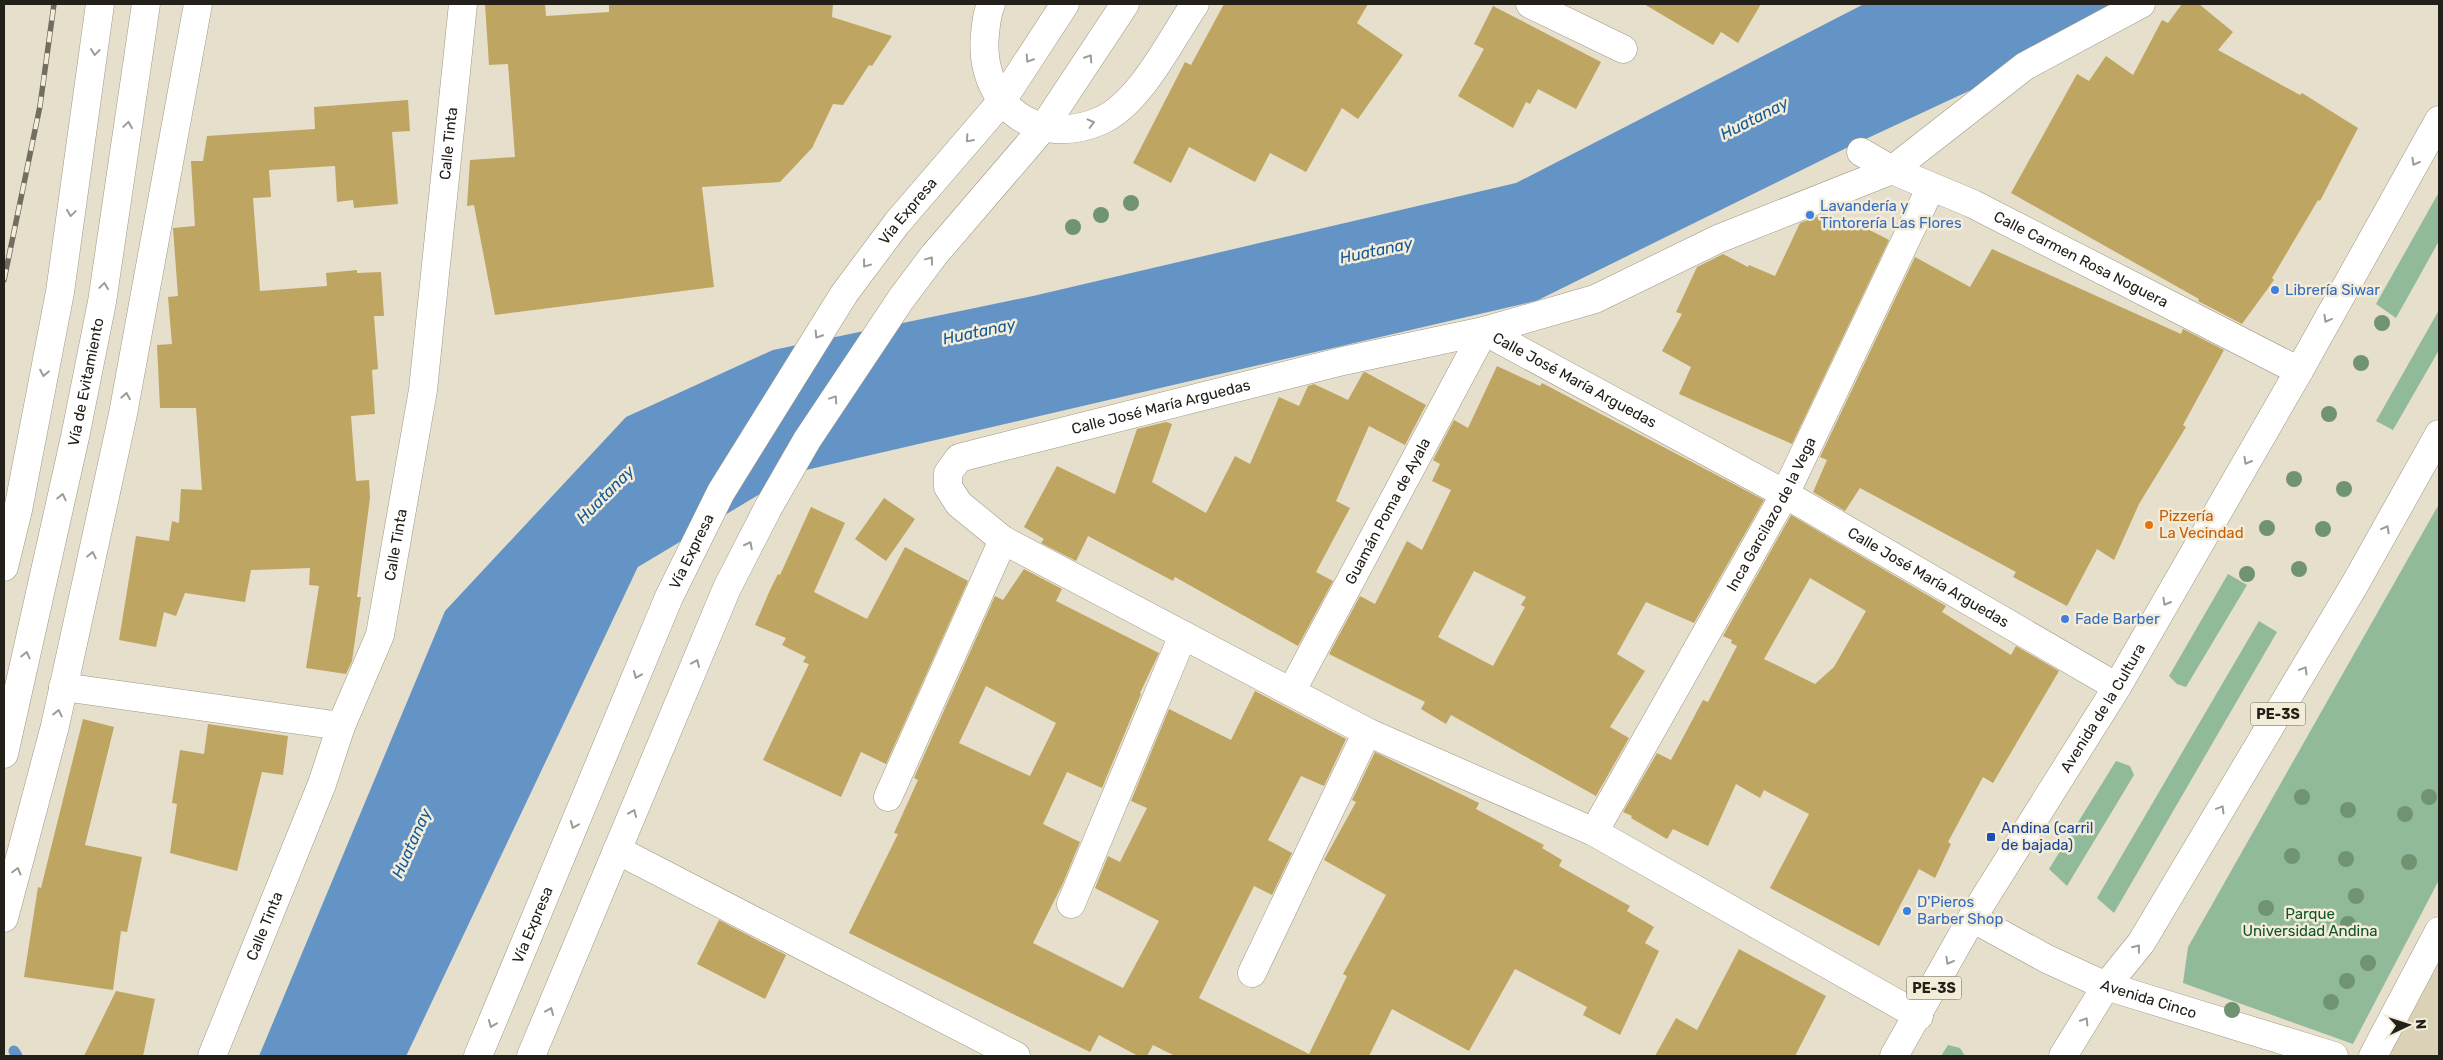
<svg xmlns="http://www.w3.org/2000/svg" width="2443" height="1060" font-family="Rubik,sans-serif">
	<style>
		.built { fill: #dbd1b7 }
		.green { fill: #91ba9a }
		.water { fill: #6494c6 }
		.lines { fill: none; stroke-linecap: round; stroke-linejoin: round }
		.stream { stroke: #6494c6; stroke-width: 11 }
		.river { stroke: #6494c6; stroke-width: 69 }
		.building { fill: #bea562; fill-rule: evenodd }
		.minor-casing { stroke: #9e9785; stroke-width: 29 }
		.secondary-casing { stroke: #9e9785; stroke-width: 29 }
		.primary-casing { stroke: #9e9785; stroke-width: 29 }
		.trunk-casing { stroke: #9e9785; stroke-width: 29 }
		.minor { stroke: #fff; stroke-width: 28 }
		.secondary { stroke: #fff; stroke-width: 28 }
		.primary { stroke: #fff; stroke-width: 28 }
		.trunk { stroke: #fff; stroke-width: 28 }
		.rail-casing { stroke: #726d61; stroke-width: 5.5 }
		.rail { stroke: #f3ecd8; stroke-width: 4; stroke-dasharray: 11; stroke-linecap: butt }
		.tree { fill: #709372 }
		.oneway { stroke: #9c9b98 }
		.shop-dot { fill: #3f7fe0; stroke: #f3ecd8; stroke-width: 2 }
		.food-dot { fill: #e8710a; stroke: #f3ecd8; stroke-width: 2 }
		.transit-dot { fill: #1a4fb4; stroke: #f3ecd8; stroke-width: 2 }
		.labels { text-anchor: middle; stroke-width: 5; stroke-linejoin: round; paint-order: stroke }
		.shield { fill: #f3ecd8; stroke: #615d52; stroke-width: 1 }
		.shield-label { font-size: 14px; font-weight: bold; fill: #232019 }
		.street-label { font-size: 15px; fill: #232019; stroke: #f3ecd8 }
		.shop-label { font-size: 15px; fill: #366cbe; stroke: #f3ecd8; text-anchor: start }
		.food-label { font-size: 15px; fill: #c56008; stroke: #f3ecd8; text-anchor: start }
		.transit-label { font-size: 15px; fill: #164399; stroke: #f3ecd8; text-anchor: start }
		.park-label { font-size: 15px; fill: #0f5429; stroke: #f3ecd8 }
		.water-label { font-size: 16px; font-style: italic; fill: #115998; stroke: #f3ecd8 }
	</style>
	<rect width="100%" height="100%" fill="#e6dfcb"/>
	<!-- built -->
	<path class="built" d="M2439,952v104h-55z"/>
	<!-- green -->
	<g class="green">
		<path d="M2439,192v49l-43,77 -20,-14z"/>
		<path d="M2439,310v40l-46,80 -17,-9z"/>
		<path d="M2439,504v376l-86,164 -170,-61 5,-36z"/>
		<path d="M2228,574l19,11 -61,102 -9,-3 -8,-8z"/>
		<path d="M2259,621l18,11 -163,281 -17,-15z"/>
		<path d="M2116,761l14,5 4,9 -67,111 -18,-17z"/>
		<path d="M1948,1045l12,3 5,8h-24z"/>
	</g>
	<!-- water -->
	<path class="water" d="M1864,4h210l-247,115 -302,149 -742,172 -172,103 -243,513h-109l186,-445 181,-194 147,-67 260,-54 483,-113z"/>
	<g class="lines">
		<!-- stream -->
		<path class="stream" d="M14,1051l3,5"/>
		<!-- river -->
		<path class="river" d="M368,1056l243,-513 172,-103 742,-172 302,-149 247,-115"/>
	</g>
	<!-- building -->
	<g class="building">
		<path d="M485,4h60l1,12 63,-4v-8h224l-1,13 60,19 -20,30 -3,-1 -26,40 -10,-1 -21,44 -32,34 -78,5 12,100 -219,28 -21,-110 -7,1 3,-46 45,-3 -7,-93 -19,1z"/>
		<path d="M1224,4h144l-11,19 46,32 -45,64 -16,-11 -36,64 -36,-19 -15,29 -66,-35 -18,36 -38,-20 52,-101 6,3z"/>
		<path d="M1644,4h117l-23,39 -17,-11 -8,13z"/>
		<path d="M2182,4h17l34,28 -15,18 82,45 2,-2 56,35 -38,73 -2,-1 -46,78 2,2 -32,44 -44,-23 1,-2 -188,-106 66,-119 12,7 17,-25 27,19 29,-55 6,3z"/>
		<path d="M1493,6l108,56 -25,47 -38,-20 -8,15 -4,-2 -13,26 -55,-32 26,-47 -10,-5z"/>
		<path d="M408,100l2,31 -18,1 6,72 -44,4 -1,-8 -16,2 -2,-36 -66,4 2,27 -18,1 7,93 67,-5 -1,-13 31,-3v3l24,-1 3,44h-10l4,53 -6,1 3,44 -24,2 5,65 13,-1 1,18 -13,99h4l-9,64 -6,13 -40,-6 13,-82 -10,-1 1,-17 -59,2 -6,32 -60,-9 -9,23 -12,-4 -8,35 -37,-7 17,-104 33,5 3,-20 7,2 2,-34 21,1 -6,-82h-36l-3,-63 15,-1 -4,-47 10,-1 -5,-68 22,-2 -4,-65h12l4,-25 108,-7 -1,-22z"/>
		<path d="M1824,214l26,12 2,-5 37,19 -97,204 -113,-50 12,-27 -29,-16 20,-37 -6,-2 21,-45 26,-13 25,13 1,-2 26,11 25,-53z"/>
		<path d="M1992,249l189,85 2,-5 41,21 -41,75 3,2 -47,77 -25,56 -17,-11 -30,57 -54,-29 3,-5 -156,-84 -15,23 -32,-19 14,-32 -7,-3 95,-200 55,30z"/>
		<path d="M1497,366l43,20 2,-3 222,117 -70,123 -48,-21 -29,52 28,17 -35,56 19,11 -33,58 -145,-81 -5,9 -25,-15 4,-7 -96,-48 31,-58 15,8 32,-63 15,9 29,-60 -19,-9 8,-17 -7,-4 21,-40 14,8zM1474,571l52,26 -5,8 4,2 -32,59 -55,-29z"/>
		<path d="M1365,372l61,33 -21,40 -36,-19 -33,75 14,7 -34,64 17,9 -35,65 -123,-69 -2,4 -85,-45 -12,25 -35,-18 3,-4 -20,-12 33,-61 58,28 22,-65 29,-7 6,2 -20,58 54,31 29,-57 15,8 29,-67 20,9 9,-20 6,-2 34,16 15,-27z"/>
		<path d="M884,498l31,21 -29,42 -31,-22z"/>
		<path d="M811,507l34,16 -31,69 53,27 38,-72 63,34 -82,183 -25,-12 -20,45 -78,-37 46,-96 -6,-2 3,-5 -24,-12 4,-7 -31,-13 15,-35 8,-16 2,1z"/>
		<path d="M1791,515l155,91 -4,6 69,43 5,-9 43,25 -66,112 -10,-6 -35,65 3,2 -16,34 -16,-9 -40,77 -109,-58 39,-74 -45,-24 -4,8 -24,-14 -28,62 -35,-17 -6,10 -36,-21 1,-2 -9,-4 34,-59 14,7 32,-60 5,2 29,-56 -6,-3 1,-3 -9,-4zM1810,578l56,33 -32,56 -19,17 -51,-25z"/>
		<path d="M1024,569l38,20 -6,12 103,52 -19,40 1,1 -39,94 -35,-16 -24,52 37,18 -17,41 -30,60 90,45 36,-67 -64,-33 13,-32 12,6 27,-54 -16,-7 38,-92 62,31 24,-49 91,48 -22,47 -23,-10 -33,64 24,13 -20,42 -18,-9 -55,112 110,56 38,-78 -4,-2 43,-79 -62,-35 32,-58 -4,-2 23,-48 104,51 -3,6 68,36 -2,3 20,12 -3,6 71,40 -3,5 27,16 -9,16 14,8 -39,84 -37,-20 4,-8 -72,-38 -46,82 -77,-42 -23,47h-194l-22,-11 -6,11h-9l-39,-21 -9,17 -241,-119 49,-99 -4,-1 24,-53 -4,-2 81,-182 8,4zM986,686l70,37 -26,53 -71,-33z"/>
		<path d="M83,719l31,8 -29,118 57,12 -15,75 -6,-1 -8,59 -89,-13 14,-90 3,1z"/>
		<path d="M208,724l80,12 -5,39 -21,-3 -25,99 -67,-18 7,-49 -5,-1 8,-53 24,4z"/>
		<path d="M719,920l67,35 -21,44 -68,-35z"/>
		<path d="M1739,949l87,47 -31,60h-140l21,-38 21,12z"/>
		<path d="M116,991l39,8 -12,57h-59z"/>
	</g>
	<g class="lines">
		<defs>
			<g id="minor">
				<path d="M1530,4l93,45"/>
				<path id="s1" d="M1861,152l31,18 81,34 326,167"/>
				<path d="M63,687l278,39"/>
				<path id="s2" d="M1291,692l193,-361 111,-32 123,-60 174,-69 133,-104 116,-62"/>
				<path d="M888,797l115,-257"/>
				<path id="s3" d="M1594,832l191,-338 146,-307"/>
				<path d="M617,850l399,206"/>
				<path d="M1071,904l112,-269"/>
				<path d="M4,918l51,-192 68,-312 75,-410"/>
				<path id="s4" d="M1972,918l75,41 59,27 228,70"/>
				<path d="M1252,973l115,-241"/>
				<path id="s5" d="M1919,1016l-325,-184 -227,-100 -364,-192 -44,-36 -11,-17v-14l11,-15 19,-5 365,-92 141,-30 301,163 332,193"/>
				<path id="s6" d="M212,1056l110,-272 19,-58 39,-91 43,-245 40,-386"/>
				<path d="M2373,1056l66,-125"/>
			</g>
			<path id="secondary" d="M991,4c-4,9 -5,19 -6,30 -7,68 49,115 115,87 40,-17 71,-82 95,-117"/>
			<g id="primary">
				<path id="s7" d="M478,1056l191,-459 52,-105 123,-198 53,-71 104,-121 64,-98"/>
				<path d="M531,1056l196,-468 41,-80 39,-68 94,-141 33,-44 109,-127 82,-124"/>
			</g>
			<g id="trunk">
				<path d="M4,567l14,-57 42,-218 40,-288"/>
				<path id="s8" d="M4,754l71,-317 27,-135 44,-298"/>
				<path id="s9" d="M1894,1056l78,-138 145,-231 182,-316 140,-251"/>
				<path d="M2063,1056l43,-70 35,-43 214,-359 84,-150"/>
			</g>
		</defs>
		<!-- minor casing -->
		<use href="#minor" class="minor-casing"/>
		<!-- secondary casing -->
		<use href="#secondary" class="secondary-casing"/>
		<!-- primary casing -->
		<use href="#primary" class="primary-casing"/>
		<!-- trunk casing -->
		<use href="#trunk" class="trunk-casing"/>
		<!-- minor -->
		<use href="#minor" class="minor"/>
		<!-- secondary -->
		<use href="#secondary" class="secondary"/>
		<!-- primary -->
		<use href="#primary" class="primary"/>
		<!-- trunk -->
		<use href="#trunk" class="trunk"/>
		<defs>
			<path id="rail" d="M4,280l36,-174 14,-102"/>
		</defs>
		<!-- rail casing -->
		<use href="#rail" class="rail-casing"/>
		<!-- rail -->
		<use href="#rail" class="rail"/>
	</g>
	<!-- trees -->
	<g class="tree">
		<circle cx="1131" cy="203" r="8"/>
		<circle cx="1101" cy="215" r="8"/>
		<circle cx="1073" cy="227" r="8"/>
		<circle cx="2382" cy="323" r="8"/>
		<circle cx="2361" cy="363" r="8"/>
		<circle cx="2329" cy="414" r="8"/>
		<circle cx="2294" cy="479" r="8"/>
		<circle cx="2344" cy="489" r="8"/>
		<circle cx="2267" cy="528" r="8"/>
		<circle cx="2323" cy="529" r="8"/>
		<circle cx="2299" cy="569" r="8"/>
		<circle cx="2247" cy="574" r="8"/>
		<circle cx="2302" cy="797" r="8"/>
		<circle cx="2429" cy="797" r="8"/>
		<circle cx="2348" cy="810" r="8"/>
		<circle cx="2405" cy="814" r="8"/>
		<circle cx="2292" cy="856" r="8"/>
		<circle cx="2346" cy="859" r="8"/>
		<circle cx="2409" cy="862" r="8"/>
		<circle cx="2356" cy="896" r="8"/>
		<circle cx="2266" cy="908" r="8"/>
		<circle cx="2348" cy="924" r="8"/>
		<circle cx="2368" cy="963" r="8"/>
		<circle cx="2347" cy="981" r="8"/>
		<circle cx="2331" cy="1002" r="8"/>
		<circle cx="2232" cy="1010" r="8"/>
	</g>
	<!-- one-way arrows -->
	<defs><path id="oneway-chevron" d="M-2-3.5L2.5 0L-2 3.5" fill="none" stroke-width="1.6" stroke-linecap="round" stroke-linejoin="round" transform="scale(1.25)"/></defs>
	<g class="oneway">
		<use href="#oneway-chevron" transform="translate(95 52) rotate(97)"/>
		<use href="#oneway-chevron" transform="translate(1089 58) rotate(-57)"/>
		<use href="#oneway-chevron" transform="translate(1029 59) rotate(123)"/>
		<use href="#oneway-chevron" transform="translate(1091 123) rotate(-14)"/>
		<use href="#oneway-chevron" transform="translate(128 125) rotate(-82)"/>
		<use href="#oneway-chevron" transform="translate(969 139) rotate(131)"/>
		<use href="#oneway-chevron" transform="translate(2415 162) rotate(119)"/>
		<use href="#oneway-chevron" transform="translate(71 213) rotate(98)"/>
		<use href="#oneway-chevron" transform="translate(930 260) rotate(-53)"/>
		<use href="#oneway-chevron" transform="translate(866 264) rotate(127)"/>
		<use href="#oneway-chevron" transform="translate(104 286) rotate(-82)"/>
		<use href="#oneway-chevron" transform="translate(2327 319) rotate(119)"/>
		<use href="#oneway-chevron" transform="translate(818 335) rotate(122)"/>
		<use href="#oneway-chevron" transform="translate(44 373) rotate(101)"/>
		<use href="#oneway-chevron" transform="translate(126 396) rotate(-80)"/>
		<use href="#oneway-chevron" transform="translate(834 399) rotate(-56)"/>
		<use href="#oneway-chevron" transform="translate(2247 461) rotate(120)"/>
		<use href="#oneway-chevron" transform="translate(62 497) rotate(-77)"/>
		<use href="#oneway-chevron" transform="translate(2386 529) rotate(-61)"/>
		<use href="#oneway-chevron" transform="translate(749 545) rotate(-63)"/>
		<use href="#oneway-chevron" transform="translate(92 555) rotate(-78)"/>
		<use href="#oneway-chevron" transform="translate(2166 602) rotate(120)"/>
		<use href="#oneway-chevron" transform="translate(26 655) rotate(-77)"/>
		<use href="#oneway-chevron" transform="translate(696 663) rotate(-67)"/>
		<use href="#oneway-chevron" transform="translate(2304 670) rotate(-59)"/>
		<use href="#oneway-chevron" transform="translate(637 675) rotate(112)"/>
		<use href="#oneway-chevron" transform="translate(58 713) rotate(-78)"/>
		<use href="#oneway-chevron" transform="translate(2221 809) rotate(-59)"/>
		<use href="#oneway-chevron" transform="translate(633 813) rotate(-67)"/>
		<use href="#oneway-chevron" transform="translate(574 825) rotate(112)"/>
		<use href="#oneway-chevron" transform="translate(17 871) rotate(-75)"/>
		<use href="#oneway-chevron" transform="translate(2137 948) rotate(-52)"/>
		<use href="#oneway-chevron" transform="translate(1949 961) rotate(119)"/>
		<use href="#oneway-chevron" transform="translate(550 1011) rotate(-67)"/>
		<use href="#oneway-chevron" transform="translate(2085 1021) rotate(-58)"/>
		<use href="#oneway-chevron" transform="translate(492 1024) rotate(112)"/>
	</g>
	<!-- markers -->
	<g class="shop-dot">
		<circle cx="1810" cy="215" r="5"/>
		<circle cx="2275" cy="290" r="5"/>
		<circle cx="2065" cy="619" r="5"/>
		<circle cx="1907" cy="911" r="5"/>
	</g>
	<circle class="food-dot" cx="2149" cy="525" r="5"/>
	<rect class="transit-dot" x="1986" y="832" width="10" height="10" rx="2.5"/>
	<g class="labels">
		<!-- shield labels -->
		<g class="shield">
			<rect x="2250.5" y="702.5" width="55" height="23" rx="4"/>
			<rect x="1906.5" y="976.5" width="55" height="23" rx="4"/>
		</g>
		<g class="shield-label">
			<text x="2278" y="719">PE-3S</text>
			<text x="1934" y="993">PE-3S</text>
		</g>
		<!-- street labels -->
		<g class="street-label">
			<text dy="5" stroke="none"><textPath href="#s6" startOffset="950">Calle Tinta</textPath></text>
			<text dy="5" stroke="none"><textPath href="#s7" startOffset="952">Vía Expresa</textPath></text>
			<text dy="5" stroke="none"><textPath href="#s1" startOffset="245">Calle Carmen Rosa Noguera</textPath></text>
			<text dy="5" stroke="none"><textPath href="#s5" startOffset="1786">Calle José María Arguedas</textPath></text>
			<text dy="5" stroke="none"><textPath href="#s8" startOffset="381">Vía de Evitamiento</textPath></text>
			<text dy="5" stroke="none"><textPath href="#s5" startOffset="1351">Calle José María Arguedas</textPath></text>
			<text dy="5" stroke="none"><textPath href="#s2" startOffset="205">Guamán Poma de Ayala</textPath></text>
			<text dy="5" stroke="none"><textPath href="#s3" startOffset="364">Inca Garcilazo de la Vega</textPath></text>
			<text dy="5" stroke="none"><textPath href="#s6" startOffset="545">Calle Tinta</textPath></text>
			<text dy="5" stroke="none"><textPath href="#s7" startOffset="548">Vía Expresa</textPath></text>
			<text dy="5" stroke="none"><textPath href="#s5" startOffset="2191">Calle José María Arguedas</textPath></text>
			<text dy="5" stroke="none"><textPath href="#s9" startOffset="406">Avenida de la Cultura</textPath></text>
			<text dy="5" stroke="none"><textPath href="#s7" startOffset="142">Vía Expresa</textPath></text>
			<text dy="5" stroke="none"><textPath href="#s6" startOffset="140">Calle Tinta</textPath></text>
			<text dy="5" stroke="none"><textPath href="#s4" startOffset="195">Avenida Cinco</textPath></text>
		</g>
		<!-- shop labels -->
		<g class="shop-label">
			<text x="1820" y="211">Lavandería y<tspan x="1820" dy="17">Tintorería Las Flores</tspan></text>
			<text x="2285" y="295">Librería Siwar</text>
			<text x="2075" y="624">Fade Barber</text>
			<text x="1917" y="907">D'Pieros<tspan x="1917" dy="17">Barber Shop</tspan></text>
		</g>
		<!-- food labels -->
		<g class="food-label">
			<text x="2159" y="521">Pizzería<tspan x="2159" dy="17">La Vecindad</tspan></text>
		</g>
		<!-- transit labels -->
		<g class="transit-label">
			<text x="2001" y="833">Andina (carril<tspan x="2001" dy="17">de bajada)</tspan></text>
		</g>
		<!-- park labels -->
		<g class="park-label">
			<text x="2310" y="919">Parque<tspan x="2310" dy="17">Universidad Andina</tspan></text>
		</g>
		<!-- water labels -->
		<g class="water-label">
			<text transform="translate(1754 118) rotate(-27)" y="6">Huatanay</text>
			<text transform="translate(1376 250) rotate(-12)" y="6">Huatanay</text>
			<text transform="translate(979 331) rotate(-12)" y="6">Huatanay</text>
			<text transform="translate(605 494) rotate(-45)" y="6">Huatanay</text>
			<text transform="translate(411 843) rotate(-66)" y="6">Huatanay</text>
		</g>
	</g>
	<!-- border -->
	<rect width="2443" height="1060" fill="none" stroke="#232019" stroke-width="10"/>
	<!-- north arrow -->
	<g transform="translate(2408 1025) rotate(86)" stroke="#f3ecd8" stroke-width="4" paint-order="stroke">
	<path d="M0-4L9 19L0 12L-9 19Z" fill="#232019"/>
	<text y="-8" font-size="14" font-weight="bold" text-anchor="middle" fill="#232019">N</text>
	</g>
</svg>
